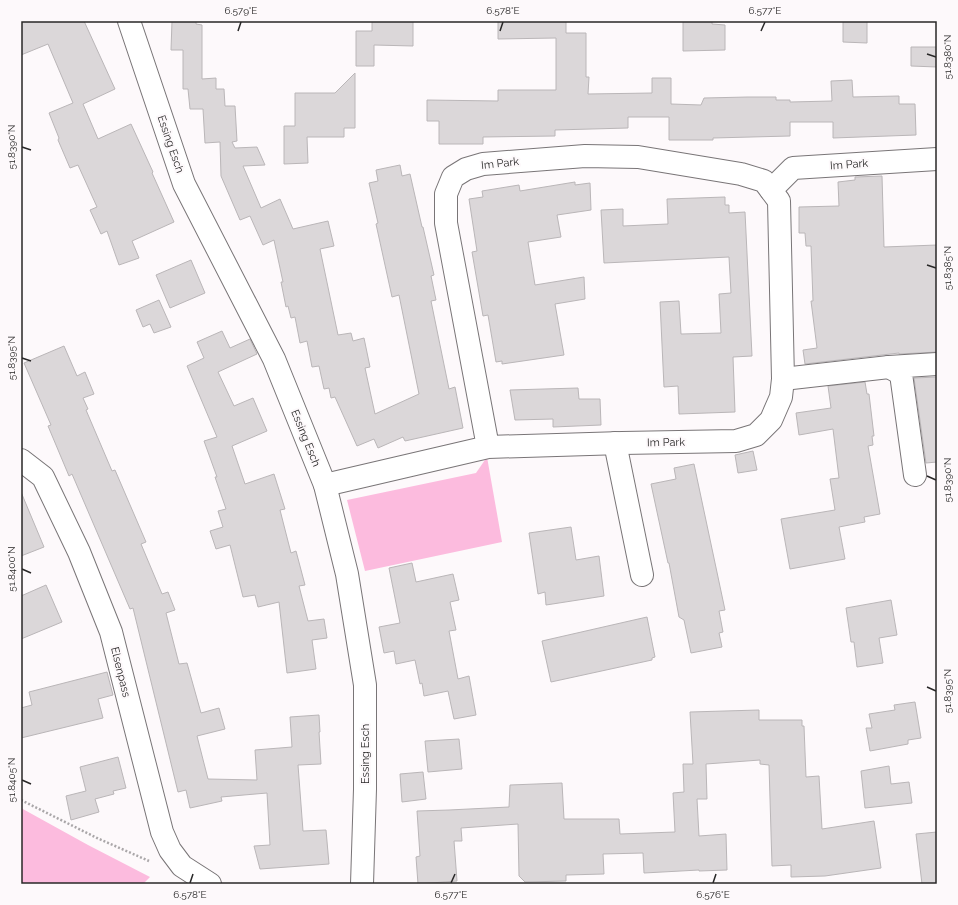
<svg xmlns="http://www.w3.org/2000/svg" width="958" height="905" font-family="Raleway,sans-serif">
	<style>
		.green { fill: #fcbbde }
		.building { fill: #dbd7d9; stroke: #bab6b8 }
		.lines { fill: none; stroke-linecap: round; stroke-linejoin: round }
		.minor-casing { stroke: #797577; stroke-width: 24 }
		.path { stroke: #aaa7a9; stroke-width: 2.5; stroke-dasharray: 2 2; stroke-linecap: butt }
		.minor { stroke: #fff; stroke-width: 22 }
		.ticks { fill: none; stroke: #282727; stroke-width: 1.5 }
		.labels { text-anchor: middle; stroke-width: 4; stroke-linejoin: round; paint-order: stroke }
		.street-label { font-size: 11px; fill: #282727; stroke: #fdf9fb }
		.neatline { fill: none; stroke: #282727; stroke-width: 1.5 }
		.ticks-label { font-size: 10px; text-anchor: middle; fill: #282727 }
	</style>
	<rect width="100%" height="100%" fill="#fdf9fb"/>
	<!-- green -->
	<g class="green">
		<path d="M487,457l15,85 -137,29 -18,-71 129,-27z"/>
		<path d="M21,808l67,37 62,32 -7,7h-122z"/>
	</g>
	<!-- building -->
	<g class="building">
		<path d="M21,21h63l31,68 -32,15 15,35 33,-15 22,48 -1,1 22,49 -42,19 7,17 -20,7 -12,-34 -6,3 -11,-24 7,-3 -19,-42 -8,3 -12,-28 1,-2 -10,-25 24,-10 -25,-59 -27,11z"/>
		<path d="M172,21h24v3l6,1v54l14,-1v11h8l1,17h10l2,35 -5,1 3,6 22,-1 8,18 -22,1 18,42 19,-9 13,30 35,-8 6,25 -14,3 18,86 13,-2 2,8 11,-3 6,29 -5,1 10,46 44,-20 -20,-99 -7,2 -16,-73 2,-1 -9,-40 9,-2 -2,-11 24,-5 2,11 8,-2 12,53h1l11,48 -3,1 5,24 -5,1 18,88 6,-2 8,41 -58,13 -2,-4 -25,11 -4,-9 -17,7 -22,-49 -4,1 -2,-10 -5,1 -5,-23 -7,1 -5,-26 -7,2 -5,-26 -4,1 -3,-12 -2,1 -5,-25h2l-9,-42 -11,5 -13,-29 -10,4 -19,-44 -1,-34 -15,1 -2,-34h-13l-2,-20h-5v-39h-12z"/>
		<path d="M372,21h41v25l-39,-1v21h-18v-35h16z"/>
		<path d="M498,21h68v12h20v44h3l-1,17 64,-1v-15h19v26l30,1 3,-7 44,-1h28v3h14v2l42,-1 -1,-20 21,-1 1,17 46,-1v8h16l1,31 -83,3v-16h-43v14l-77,2v2h-44v-23h-41v11l-73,2v6l-72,1v7h-44v-23h-12v-21l71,1v-11h58v-52l-58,1z"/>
		<path d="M683,21h29v3l13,1v25l-42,1z"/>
		<path d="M843,21h24v22l-24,-1z"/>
		<path d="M911,47h26v20l-26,-1z"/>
		<path d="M355,73v55h-11v9h-37l1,26 -24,1v-38h11v-33h40z"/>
		<path d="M882,176l2,71 53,-2v107l-38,2v-1l-94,11 -2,-14 14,-2 -6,-47h2l-2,-55h-5l-1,-13h-6v-26l40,-1 -1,-24 17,-2v-3z"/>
		<path d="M575,182v3l15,-2 1,27 -34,5 4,22 -33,5 7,43 49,-8 1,22 -30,5 9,51 -62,9v-3l-6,1 -8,-47 -5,1 -11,-64 5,-1 -8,-52 14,-2 -1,-6 37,-6 1,6z"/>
		<path d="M725,197v8h4v8l16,-1 7,144 -19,1 2,55 -56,2 -1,-28 -14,1 -4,-85 19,-1 2,33 40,-1 -2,-39 12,-1 -2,-36 -125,6 -3,-53 22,-1v17l45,-2 -1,-25z"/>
		<path d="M191,260l14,33 -35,15 -14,-33z"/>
		<path d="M159,300l12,27 -17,6 -4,-9 -7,3 -7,-17z"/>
		<path d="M222,331l8,17 20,-9 7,15 -39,18 16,34 19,-8 14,33 -35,15 13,38 29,-10 11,35 -5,1 11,43 5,-2 9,34 -6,1 9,35 16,-2 3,19 -15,2 4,29 -29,4 -8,-71 -21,5 -3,-12 -12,2 -13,-52 -14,4 -6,-18 13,-4 -5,-16 8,-2 -11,-32h2l-13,-36 13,-4 -30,-71 17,-8 -7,-16z"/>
		<path d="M64,346l13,30 8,-4 9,22 -11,4 5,11 -2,1 26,61 3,-1 31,72 -5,2 21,50 6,-2 7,18 -9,3 13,51 8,-1 14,50 18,-5 6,21 -28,7 11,43 49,1 -2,-30 37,-3 -2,-30 29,-2 1,17h-1l2,32 -23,1 5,66 23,-1 3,34 -69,5 -6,-23 16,-1 -3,-52 -46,4 1,4 -32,7 -4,-18 -8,2 -45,-184 -3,1 -58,-135 -3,2 -21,-50 3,-1 -27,-62z"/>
		<path d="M937,377v85l-11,1 -12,-85z"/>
		<path d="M865,382l2,12h2l5,42h-2l1,9 -5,1 12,68 -16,3 1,5 -26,5 6,32 -55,10 -9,-50 54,-9 -5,-31 9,-1 -6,-49 -34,6 -3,-22 35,-5 -3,-22z"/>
		<path d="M578,388l1,11h21l1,26 -48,2v-8l-38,1 -5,-30z"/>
		<path d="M753,451l4,19 -19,3 -3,-18z"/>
		<path d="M694,464l31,146 -6,1 4,21 -4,1 3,14 -31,6 -7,-33 -5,-3 -10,-54h-1l-17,-79 25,-5 -2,-11z"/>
		<path d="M21,492l23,55 -23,9z"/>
		<path d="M571,527l5,33 23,-4 5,40 -58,9 -1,-13 -7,2 -9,-61z"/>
		<path d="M412,563l4,19 37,-8 6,26 -9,2 6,28 -7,1 9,48 11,-3 7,39 -22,4 -6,-28 -24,5 -2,-13 -2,1 -5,-24 -19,4 -2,-13 -10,2 -5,-26 21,-4 -11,-55z"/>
		<path d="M46,585l16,37 -41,17v-43z"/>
		<path d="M891,600l6,35 -18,3 4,25 -26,4 -3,-25h-3l-5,-34z"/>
		<path d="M647,617l8,40 -3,1v2l-101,22 -9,-41z"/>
		<path d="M107,672l6,23 -15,4 5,19 -82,20v-30l11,-3 -3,-13z"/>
		<path d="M915,702l6,36 -13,2v4l-38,7 -4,-23h6l-3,-14 26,-4 -1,-5z"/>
		<path d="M759,710v10h43v6h2l2,51 13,-1 3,53 52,-8 7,47 -56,8 -34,1v-12l-19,1 -3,-101 -9,-1v-4l-54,4 1,35h-10l2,37 27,-2 1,36 -28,1v-1l-55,3 -1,-20 -40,1 1,20 -38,1v6l-41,1 -6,-6 -1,-52 -57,4 1,13h-8l3,40 -39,3 -2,-27 4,-1 -3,-45 32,-1 60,-3 1,-22 52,-2 2,36h55l1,15 55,-2 -2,-39 11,-1 -1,-28h10l-3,-52z"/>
		<path d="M459,739l3,30 -34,3 -3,-31z"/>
		<path d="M118,757l8,31 -13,3 1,3 -19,5 4,13 -28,8 -5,-24 20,-5 -6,-24z"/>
		<path d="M889,766l2,18 18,-2 3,21 -47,5 -4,-37z"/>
		<path d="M423,772l3,27 -24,3 -2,-28z"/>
		<path d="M937,832v52h-15l-6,-50z"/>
	</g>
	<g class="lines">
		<defs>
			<g id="minor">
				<path d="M129,21l55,163 90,175 51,126 22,89 18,111v104l-3,95"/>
				<path d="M771,190l22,-22 144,-9"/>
				<path d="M783,379l106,-12"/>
				<path d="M615,443l27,132"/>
				<path d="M21,460l22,17 36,75 32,80 51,200 8,18 12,16 28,18"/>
				<path d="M915,475l-14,-101 -12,-7 48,-3"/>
				<path d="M325,485l163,-38 134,-4 114,-2 20,-6 15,-15 10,-23 2,-18 -4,-178 -15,-20 -23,-7 -103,-17 -53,-1 -102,8 -17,5 -13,8 -7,17v29l42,224"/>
			</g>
		</defs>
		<!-- minor casing -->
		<use href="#minor" class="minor-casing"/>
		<!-- path -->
		<path class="path" d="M21,800l76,38 52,23"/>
		<!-- minor -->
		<use href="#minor" class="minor"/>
	</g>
	<!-- ticks -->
	<path class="ticks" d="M238,31l3,-9M500,31l3,-9M761,31l4,-9M927,54l9,3M22,147l9,3M927,265l9,3M22,358l9,3M927,476l9,4M22,569l9,4M927,687l9,4M22,780l9,4M190,883l3,-9M451,883l4,-9M713,883l3,-9"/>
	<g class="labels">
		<!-- street labels -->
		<g class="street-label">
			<text transform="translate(171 144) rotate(71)" y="4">Essing Esch</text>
			<text transform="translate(500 163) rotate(-6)" y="4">Im Park</text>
			<text transform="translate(849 164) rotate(-4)" y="4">Im Park</text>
			<text transform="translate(306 438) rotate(68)" y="4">Essing Esch</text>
			<text transform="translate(666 442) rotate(-1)" y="4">Im Park</text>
			<text transform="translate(121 672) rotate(76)" y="4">Elsenpass</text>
			<text transform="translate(365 754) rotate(-90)" y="4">Essing Esch</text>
		</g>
	</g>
	<!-- border -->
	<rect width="958" height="905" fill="none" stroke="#fdf9fb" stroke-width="44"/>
	<rect x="22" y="22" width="914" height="861" class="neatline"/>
	<g class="ticks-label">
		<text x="241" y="14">6.579°E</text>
		<text x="503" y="14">6.578°E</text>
		<text x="765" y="14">6.577°E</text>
		<text transform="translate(947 57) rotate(-90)" y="4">51.8380°N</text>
		<text transform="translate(11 147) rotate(-90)" y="4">51.8390°N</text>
		<text transform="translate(947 268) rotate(-90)" y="4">51.8385°N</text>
		<text transform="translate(11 358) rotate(-90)" y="4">51.8395°N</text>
		<text transform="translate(947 480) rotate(-90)" y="4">51.8390°N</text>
		<text transform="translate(11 569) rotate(-90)" y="4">51.8400°N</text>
		<text transform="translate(947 691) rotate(-90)" y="4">51.8395°N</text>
		<text transform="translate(11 780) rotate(-90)" y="4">51.8405°N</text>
		<text x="190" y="898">6.578°E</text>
		<text x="451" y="898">6.577°E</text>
		<text x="713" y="898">6.576°E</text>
	</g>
</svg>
